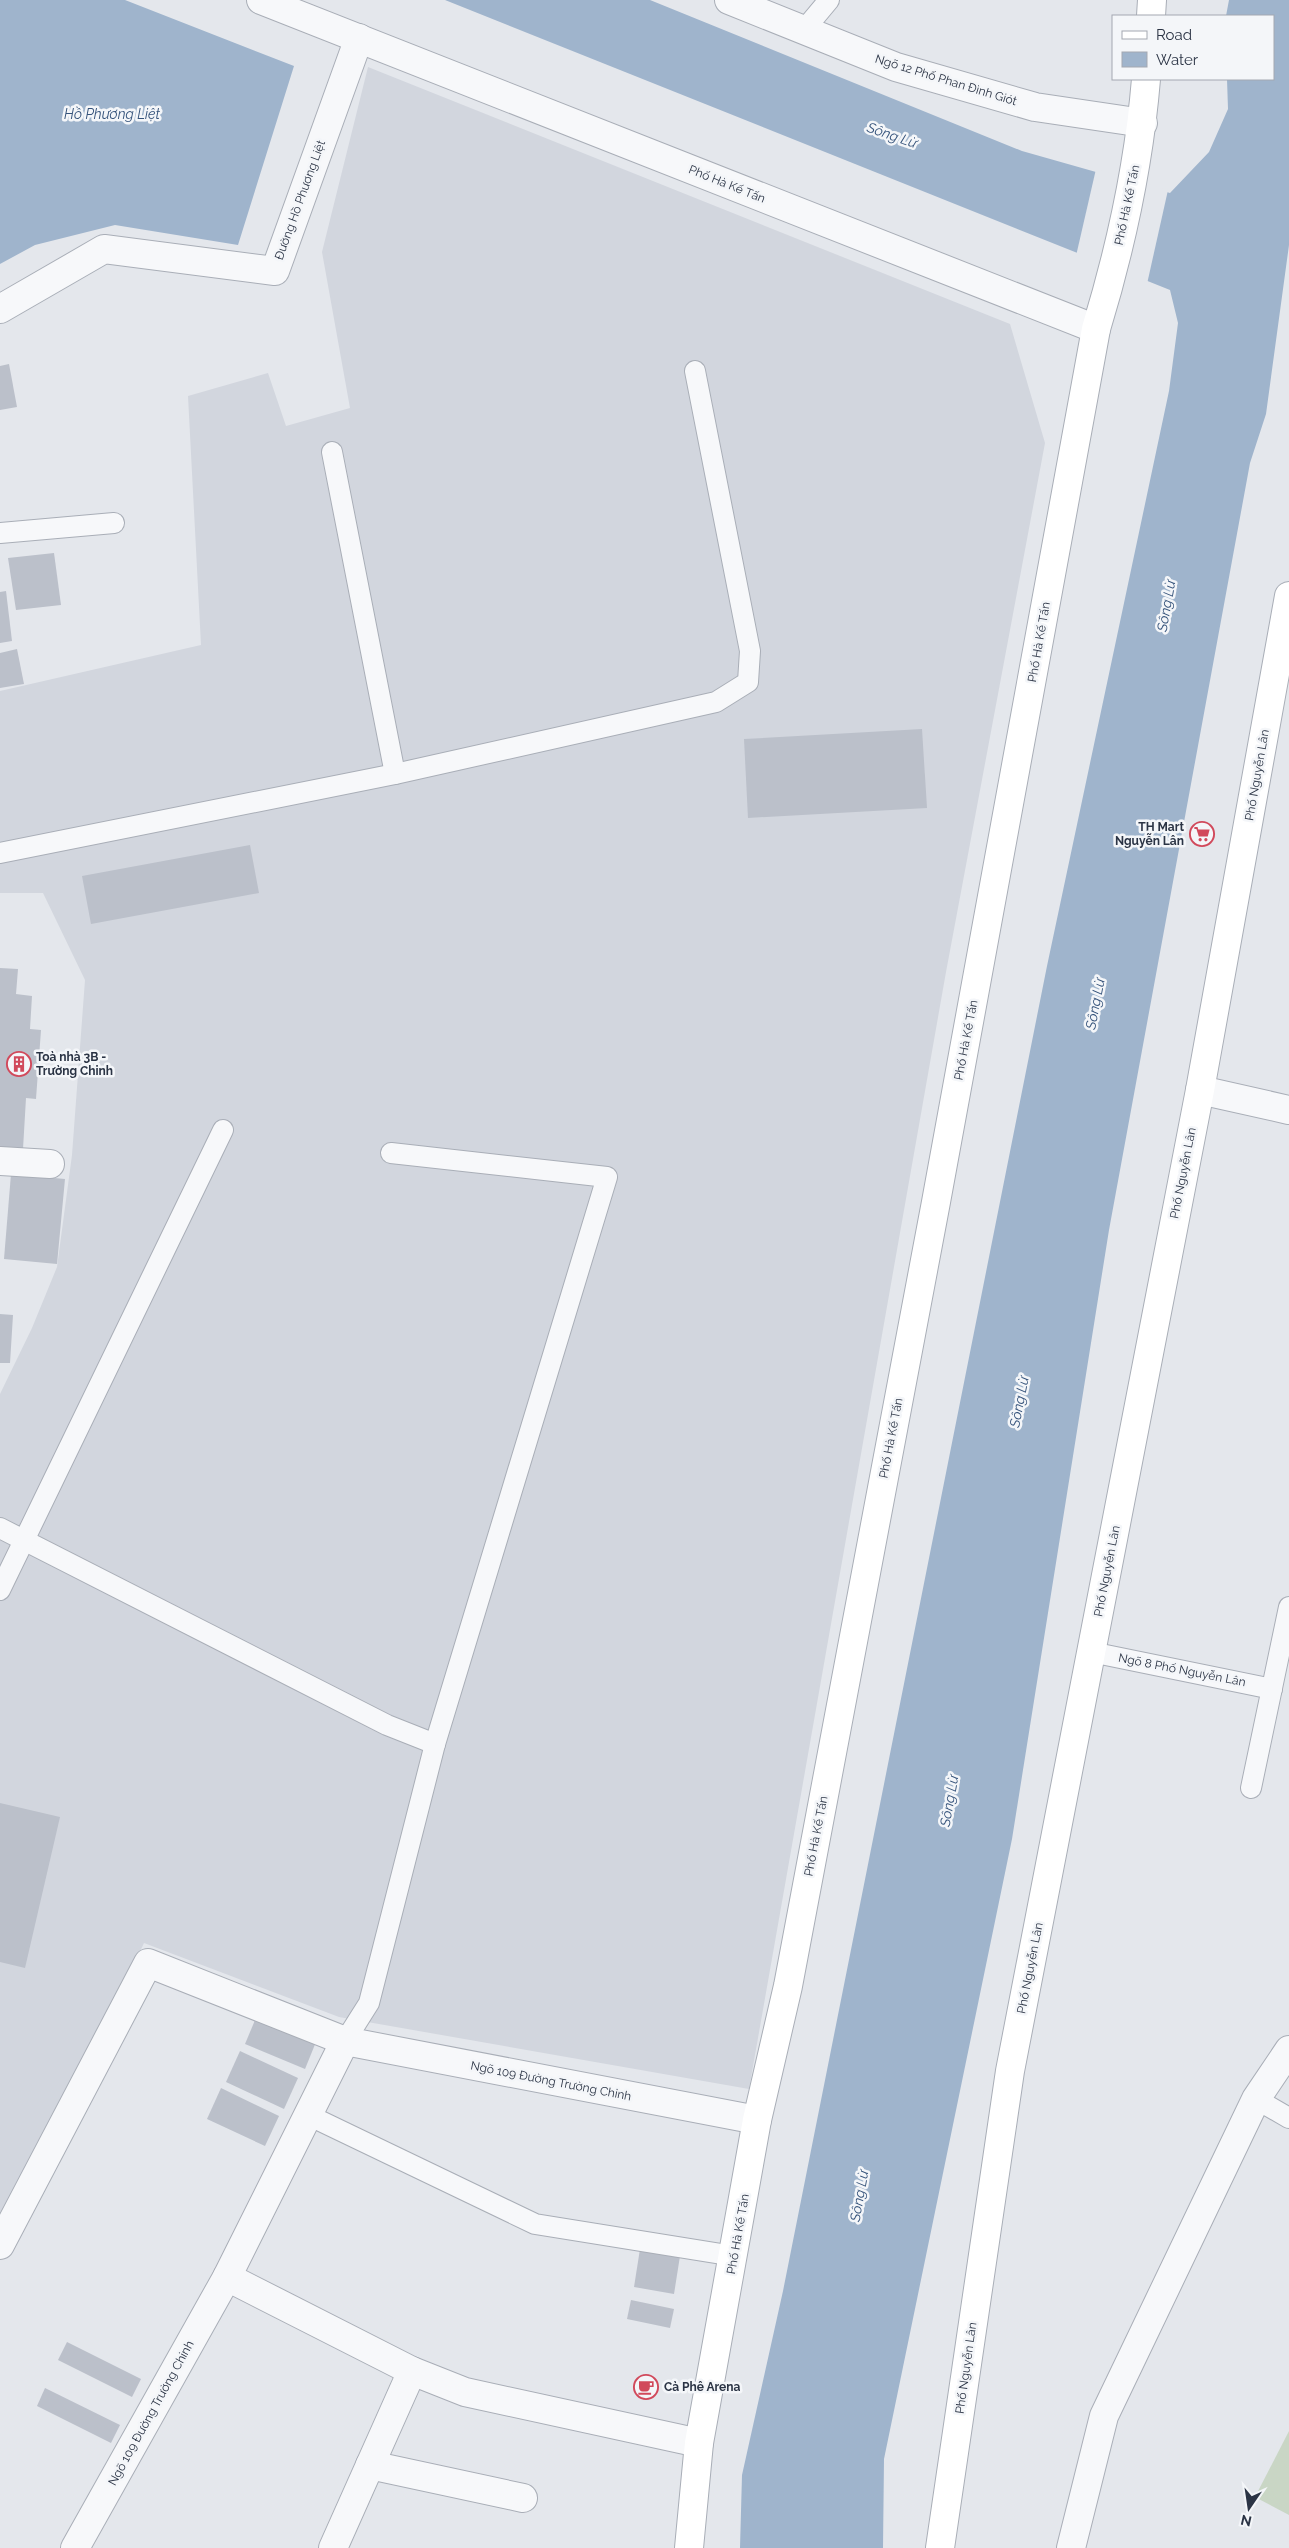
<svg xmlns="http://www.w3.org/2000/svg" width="1289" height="2548" font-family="Raleway,sans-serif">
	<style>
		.built { fill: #d2d6de }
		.green { fill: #c9d6c5 }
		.water { fill: #9fb4cc }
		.pier { fill: #e4e7ec }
		.building { fill: #bbc0ca }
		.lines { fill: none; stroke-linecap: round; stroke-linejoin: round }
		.lane-casing { stroke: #a9aeb7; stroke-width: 22 }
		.street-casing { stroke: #a9aeb7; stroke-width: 30 }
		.secondary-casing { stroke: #a9aeb7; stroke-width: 30 }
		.lane { stroke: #f7f8fa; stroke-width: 20 }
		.street { stroke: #f7f8fa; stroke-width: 28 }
		.secondary { stroke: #fff; stroke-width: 28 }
		.labels { text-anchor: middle; stroke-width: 5; stroke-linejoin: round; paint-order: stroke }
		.street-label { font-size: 12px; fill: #2b3445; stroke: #f4f6f9 }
		.poi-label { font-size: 12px; font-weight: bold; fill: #2b3445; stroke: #f4f6f9; text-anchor: start }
		.water-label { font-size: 14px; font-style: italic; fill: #34527a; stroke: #f4f6f9 }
	</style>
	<rect width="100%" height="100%" fill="#e4e7ec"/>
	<!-- built -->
	<path class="built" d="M368,67l642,257 35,119 -99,529 -197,1117 -410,-72 -195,-74 -65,138 -79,149v-836l32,-66 25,-61 15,-112 13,-175 -42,-87h-43v-202l201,-46 -13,-249 80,-23 18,53 64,-18 -28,-156z"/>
	<!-- green -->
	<path class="green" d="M1289,2431v84l-34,-18z"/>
	<!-- water -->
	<g class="water">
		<path d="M0,0h125l169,66 -56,179 -123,-20 -80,20 -35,19z"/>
		<path d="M445,0h205l372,151 148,42 39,-41 19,-43 -1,-30h46v-63h-47l3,-16h60v245l-23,169 -16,49 -141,767 -97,609 -128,620 -1,89h-143l2,-73 41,-184 264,-1325 122,-575 9,-68 -8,-33z"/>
	</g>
	<!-- pier -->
	<path class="pier" d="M1096,169l72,21 -21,94 -71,-28z"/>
	<!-- building -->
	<g class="building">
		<path d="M9,364l8,43 -17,3v-44z"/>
		<path d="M54,553l7,52 -45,5 -8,-52z"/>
		<path d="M6,591l6,50 -12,2v-51z"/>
		<path d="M17,649l7,35 -24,4v-35z"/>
		<path d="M922,729l5,79 -179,10 -4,-79z"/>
		<path d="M250,845l9,48 -168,31 -9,-48z"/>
		<path d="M0,968l18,1 -2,25 16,2 -2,33 11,1 -5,69 -10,-1 -3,51 -23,-1z"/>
		<path d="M11,1174l54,5 -8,85 -53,-5z"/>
		<path d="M0,1314l13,1 -3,48h-10z"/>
		<path d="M0,1803l60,14 -35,151 -25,-6z"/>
		<path d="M258,2013l60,24 -13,32 -60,-25z"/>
		<path d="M240,2051l58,27 -14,31 -58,-27z"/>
		<path d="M221,2088l58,28 -14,30 -58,-27z"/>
		<path d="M640,2249l40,7 -6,38 -40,-7z"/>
		<path d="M631,2300l43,9 -4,19 -43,-9z"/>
		<path d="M67,2342l74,37 -9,18 -74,-37z"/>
		<path d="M45,2388l75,37 -9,18 -74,-37z"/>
	</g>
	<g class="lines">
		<defs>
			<g id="lane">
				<path d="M804,30l25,-30"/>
				<path d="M332,452l63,322"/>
				<path d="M0,533l114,-10"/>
				<path d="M0,853l395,-79 321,-72 32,-20 2,-31 -55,-280"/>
				<path d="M0,1528l387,197 48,19"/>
				<path d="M0,1590l223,-460"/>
				<path d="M1091,1652l181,37"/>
				<path d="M1251,1788l38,-181"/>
				<path d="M345,2041l24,-38 66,-259 172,-567 -216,-24"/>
				<path d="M1256,2099l33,19"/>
				<path d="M308,2115l227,109 199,32"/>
			</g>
			<g id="street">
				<path d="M261,0l835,329"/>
				<path d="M729,0l167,67 139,40 108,16"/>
				<path d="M0,309l104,-60 171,22 84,-233"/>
				<path d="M1200,1090l89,20"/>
				<path d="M0,1161l50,3"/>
				<path d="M0,2245l148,-282 197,78 412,79"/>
				<path d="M227,2277l185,94 53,21 234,51"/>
				<path d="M370,2465l153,33"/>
				<path d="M75,2548l152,-271 118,-236"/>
				<path d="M333,2548l79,-177"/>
				<path d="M1071,2548l33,-132 152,-317 33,-49"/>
			</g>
			<g id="secondary">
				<path d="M1151,16l1,-16"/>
				<path d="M689,2548l10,-105 58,-323 31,-134 148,-784 160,-873c25,-82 43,-165 50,-250"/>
				<path d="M940,2548l70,-477 190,-981 89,-494"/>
			</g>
		</defs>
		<!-- lane casing -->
		<use href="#lane" class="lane-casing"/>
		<!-- street casing -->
		<use href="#street" class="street-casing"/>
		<!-- secondary casing -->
		<use href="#secondary" class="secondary-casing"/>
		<!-- lane -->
		<use href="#lane" class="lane"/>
		<!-- street -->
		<use href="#street" class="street"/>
		<!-- secondary -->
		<use href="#secondary" class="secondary"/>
	</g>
	<!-- icons -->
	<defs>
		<symbol id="supermarket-ring" viewBox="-11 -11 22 22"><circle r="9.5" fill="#f4f6f9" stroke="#d1495b" stroke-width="1.5"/><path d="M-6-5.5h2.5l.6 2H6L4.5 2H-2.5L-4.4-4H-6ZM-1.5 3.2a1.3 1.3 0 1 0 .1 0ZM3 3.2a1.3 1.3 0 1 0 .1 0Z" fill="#d1495b"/></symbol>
		<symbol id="building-ring" viewBox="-11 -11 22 22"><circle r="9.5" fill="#f4f6f9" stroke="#d1495b" stroke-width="1.5"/><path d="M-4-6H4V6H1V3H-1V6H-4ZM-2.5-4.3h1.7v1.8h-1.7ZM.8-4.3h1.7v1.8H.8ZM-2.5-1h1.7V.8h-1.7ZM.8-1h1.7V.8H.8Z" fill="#d1495b"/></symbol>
		<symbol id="cafe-ring" viewBox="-11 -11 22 22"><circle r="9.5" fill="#f4f6f9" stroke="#d1495b" stroke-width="1.5"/><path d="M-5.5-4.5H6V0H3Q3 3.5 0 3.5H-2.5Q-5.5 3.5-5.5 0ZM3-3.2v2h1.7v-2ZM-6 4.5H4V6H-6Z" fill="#d1495b"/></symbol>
	</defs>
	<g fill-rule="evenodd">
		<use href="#supermarket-ring" x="1188" y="820" width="28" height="28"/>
		<use href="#building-ring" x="5" y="1050" width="28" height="28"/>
		<use href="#cafe-ring" x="632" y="2373" width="28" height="28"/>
	</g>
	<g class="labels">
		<!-- street labels -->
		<g class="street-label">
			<text transform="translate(946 80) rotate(17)" y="4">Ngõ 12 Phố Phan Đình Giót</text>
			<text transform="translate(727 184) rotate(22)" y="4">Phố Hà Kế Tấn</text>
			<text transform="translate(300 200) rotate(-70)" y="4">Đường Hồ Phương Liệt</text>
			<text transform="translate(1127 205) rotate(-78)" y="4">Phố Hà Kế Tấn</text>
			<text transform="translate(1039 642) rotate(-80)" y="4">Phố Hà Kế Tấn</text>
			<text transform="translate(1257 775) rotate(-80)" y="4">Phố Nguyễn Lân</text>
			<text transform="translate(966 1040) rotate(-79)" y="4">Phố Hà Kế Tấn</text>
			<text transform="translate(1183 1173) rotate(-79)" y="4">Phố Nguyễn Lân</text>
			<text transform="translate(891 1438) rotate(-79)" y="4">Phố Hà Kế Tấn</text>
			<text transform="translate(1107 1571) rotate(-79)" y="4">Phố Nguyễn Lân</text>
			<text transform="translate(1182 1670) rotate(11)" y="4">Ngõ 8 Phố Nguyễn Lân</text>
			<text transform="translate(816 1836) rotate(-79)" y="4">Phố Hà Kế Tấn</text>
			<text transform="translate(1030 1968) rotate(-79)" y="4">Phố Nguyễn Lân</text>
			<text transform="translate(551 2081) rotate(11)" y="4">Ngõ 109 Đường Trường Chinh</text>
			<text transform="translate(738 2234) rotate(-80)" y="4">Phố Hà Kế Tấn</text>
			<text transform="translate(966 2368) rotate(-82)" y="4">Phố Nguyễn Lân</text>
			<text transform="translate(151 2413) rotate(-61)" y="4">Ngõ 109 Đường Trường Chinh</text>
		</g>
		<!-- poi labels -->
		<g class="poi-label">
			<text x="1184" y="831" text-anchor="end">TH Mart<tspan x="1184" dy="14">Nguyễn Lân</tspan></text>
			<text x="36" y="1061">Toà nhà 3B -<tspan x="36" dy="14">Trường Chinh</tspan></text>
			<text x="664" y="2391">Cà Phê Arena</text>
		</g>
		<!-- water labels -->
		<g class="water-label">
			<text x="112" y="119">Hồ Phương Liệt</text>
			<text transform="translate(892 135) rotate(19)" y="5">Sông Lừ</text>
			<text transform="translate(1166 606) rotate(-80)" y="5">Sông Lừ</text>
			<text transform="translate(1095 1004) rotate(-79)" y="5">Sông Lừ</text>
			<text transform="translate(1019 1402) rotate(-79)" y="5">Sông Lừ</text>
			<text transform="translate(949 1801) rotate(-80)" y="5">Sông Lừ</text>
			<text transform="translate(859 2196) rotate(-80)" y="5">Sông Lừ</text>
		</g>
	</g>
	<!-- legend -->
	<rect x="1112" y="15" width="162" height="65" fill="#f4f6f9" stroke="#a4a8b1"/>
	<rect x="1122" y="31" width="25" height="8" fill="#ffffff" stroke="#a4a8b1"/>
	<text x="1156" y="40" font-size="15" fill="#2b3445">Road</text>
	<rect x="1122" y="52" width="25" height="15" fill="#9fb4cc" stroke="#a4a8b1"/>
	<text x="1156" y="65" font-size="15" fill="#2b3445">Water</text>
	<!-- north arrow -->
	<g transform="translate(1249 2508) rotate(193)" stroke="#f4f6f9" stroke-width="4" paint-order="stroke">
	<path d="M0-4L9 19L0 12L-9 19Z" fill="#2b3445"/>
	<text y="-8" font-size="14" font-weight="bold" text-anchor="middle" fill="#2b3445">N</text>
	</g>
</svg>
